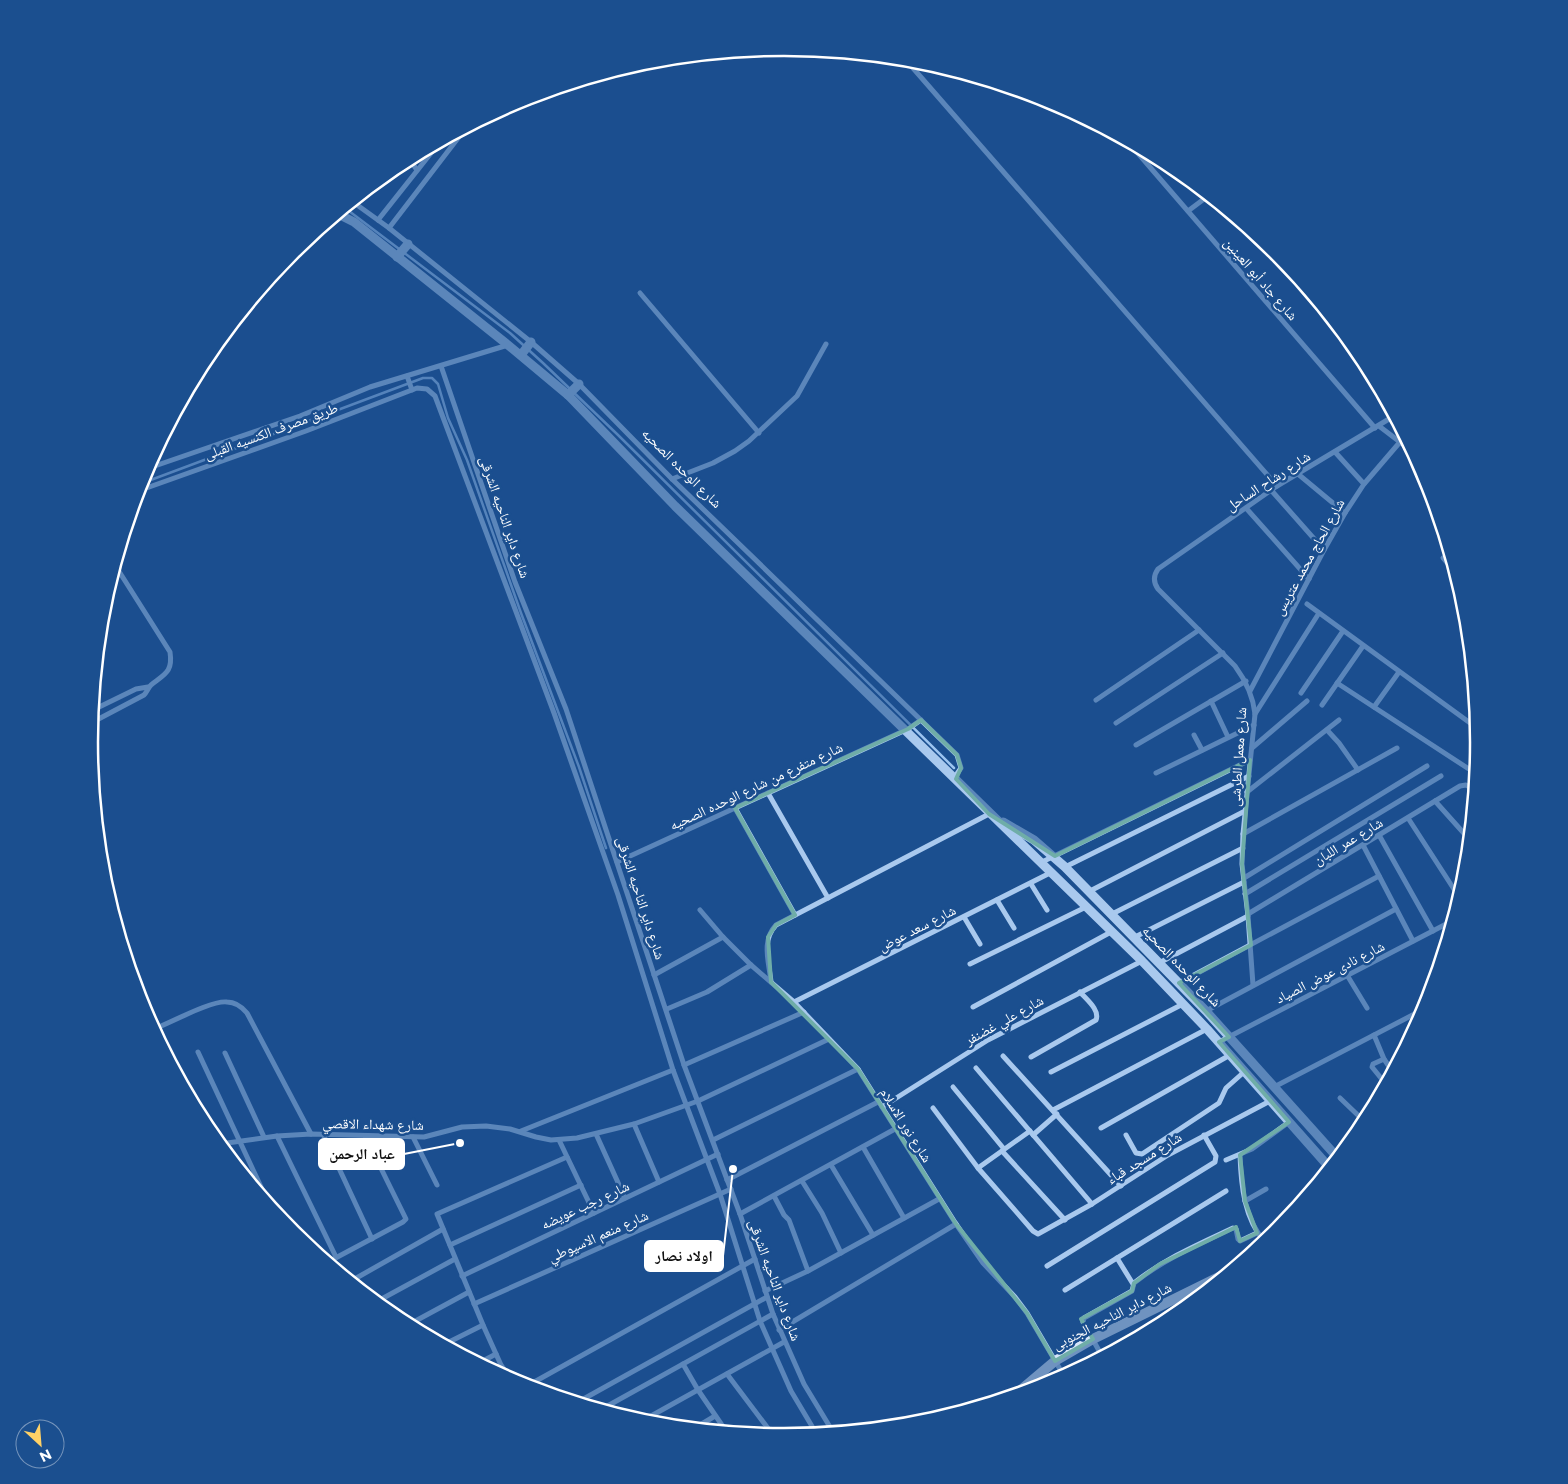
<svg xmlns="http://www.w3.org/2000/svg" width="1568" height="1484" font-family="Montserrat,'Noto Naskh Arabic',sans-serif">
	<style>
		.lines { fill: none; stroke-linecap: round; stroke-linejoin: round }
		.stream { stroke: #9cc4f0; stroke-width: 2.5 }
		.minor { stroke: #a9c9ee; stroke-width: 5 }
		.tertiary { stroke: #a9c9ee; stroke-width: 9 }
		.secondary { stroke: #d6e6fa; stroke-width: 10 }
		.marked { fill: none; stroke: #6fada8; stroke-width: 4; stroke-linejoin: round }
		.labels { text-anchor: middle; stroke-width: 5; stroke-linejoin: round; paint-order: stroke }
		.street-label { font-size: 14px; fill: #fff; stroke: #1b4f8f }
		.rim { fill: none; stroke: #fff; stroke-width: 2.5 }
		.leader { fill: none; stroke: #fff; stroke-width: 2 }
		.callout-dot { fill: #fff; stroke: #1b4f8f; stroke-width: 2 }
		.callout { fill: #fff; stroke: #fff; stroke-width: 2 }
		.callout-label { font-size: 15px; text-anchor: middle; font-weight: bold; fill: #111 }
	</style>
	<rect width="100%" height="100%" fill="#1b4f8f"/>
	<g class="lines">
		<!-- stream -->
		<g class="stream">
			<path d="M345,208l165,125 33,30 75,72 336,333"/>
			<path d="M140,484l283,-106h9l6,6 10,34 19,42 54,153 58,154 27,81"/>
		</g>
		<!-- minor -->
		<g class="minor">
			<path d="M906,60l371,426"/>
			<path d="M1130,144l245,284"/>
			<path d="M409,159l8,11"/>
			<path d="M353,202l36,26 142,114 48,42 93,95 285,276 4,13 -7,10"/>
			<path d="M1188,211l20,-15"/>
			<path d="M378,220l61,-77"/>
			<path d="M389,228l76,-99"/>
			<path d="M640,293l119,140"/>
			<path d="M441,366l74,216 51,127 118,356 56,149 33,100 31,70 29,48"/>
			<path d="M407,376l5,14"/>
			<path d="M1379,426l34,26"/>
			<path d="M1335,452l29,32"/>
			<path d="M146,469l154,-53 70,-29 138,-42"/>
			<path d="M1298,474l47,39"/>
			<path d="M672,479l41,-16 22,-12 14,-10 48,-45 29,-52"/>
			<path d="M1271,490l53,60"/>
			<path d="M138,491l168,-60 111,-43 10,1 8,7 119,317 64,182 55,175 47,124 40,127 31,70 25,42"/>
			<path d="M1246,508l63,71"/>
			<path d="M1443,558l11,13"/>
			<path d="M1307,604l170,124"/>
			<path d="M1337,683l138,90"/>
			<path d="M1250,691l74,-141 21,-37 19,-29 36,-42"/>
			<path d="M1301,693l42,-62"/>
			<path d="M1096,700l103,-70"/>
			<path d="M1211,701l17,36"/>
			<path d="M1322,705l41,-59"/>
			<path d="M1374,707l25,-35"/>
			<path d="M93,710l43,-21 12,-2"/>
			<path d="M1255,714l64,-101"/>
			<path d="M91,723l53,-28c3,-3 4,-7 7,-10 14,-11 22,-13 19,-33l-55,-87"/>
			<path d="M1116,723l107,-70"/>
			<path d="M1327,730l12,13 19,27"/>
			<path d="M1194,735l8,15"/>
			<path d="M1136,745l110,-64"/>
			<path d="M1252,748l55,-47"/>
			<path d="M1156,773l98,-48"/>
			<path d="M1247,792l92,-72"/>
			<path d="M768,793l60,105"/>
			<path d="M1435,801l34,38"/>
			<path d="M735,808l60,107"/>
			<path d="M1408,818l51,79"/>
			<path d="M1243,834l154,-86"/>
			<path d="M1379,835l54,96"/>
			<path d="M1363,845l50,96"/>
			<path d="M617,862l291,-133 13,-9"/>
			<path d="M1040,863l210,-103"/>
			<path d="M1065,867l184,-91"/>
			<path d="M1244,878l183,-112"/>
			<path d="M1031,884l16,26"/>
			<path d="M1090,891l155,-80"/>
			<path d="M1245,894l196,-118"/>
			<path d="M997,900l17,28"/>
			<path d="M700,910l23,27 28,28 43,37 64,67 98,155 27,39 32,34 12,16 37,63"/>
			<path d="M1112,914l131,-66"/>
			<path d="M1248,914l212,-128 6,-1 8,5"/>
			<path d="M964,917l16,27"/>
			<path d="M1135,937l109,-55"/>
			<path d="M1159,963l89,-47"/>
			<path d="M970,964l116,-57"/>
			<path d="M654,975l69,-38"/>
			<path d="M1347,975l20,33"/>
			<path d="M771,982c-2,-20 -10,-41 5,-57l213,-111"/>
			<path d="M1179,983l200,-107"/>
			<path d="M1253,985l-5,-69 -6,-52 1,-30 12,-120c-2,-19 -9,-33 -20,-48l-77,-77c-5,-7 -5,-13 0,-20l119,-83 117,-70"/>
			<path d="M794,1002l256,-129"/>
			<path d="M973,1007l138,-75"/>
			<path d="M667,1009l40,-17 44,-27"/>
			<path d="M1206,1011l190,-102"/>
			<path d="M154,1029c16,-6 58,-29 73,-27 9,0 15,5 20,11l64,121"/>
			<path d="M1374,1035l10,24 8,12"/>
			<path d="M1219,1042l233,-121"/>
			<path d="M198,1052l71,152"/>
			<path d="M225,1053l39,84"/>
			<path d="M1003,1056l118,130"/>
			<path d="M1031,1057l65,-37c4,-10 -9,-20 -16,-28"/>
			<path d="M1384,1059l-11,5 -1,3 13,16"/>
			<path d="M684,1065l120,-53"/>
			<path d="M976,1068l116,136"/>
			<path d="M1051,1072l132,-68"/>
			<path d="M953,1087l51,62"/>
			<path d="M1274,1087l152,-79"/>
			<path d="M1340,1098l25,24"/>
			<path d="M882,1107l106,-67 154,-79"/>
			<path d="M933,1108l45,60 55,63 5,3 54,-30 76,-49 102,-54"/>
			<path d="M1053,1110l154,-81"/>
			<path d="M634,1124l25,58"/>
			<path d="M1101,1128l129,-73"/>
			<path d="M521,1131l152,-61"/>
			<path d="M323,1134l49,105"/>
			<path d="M596,1134l29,64"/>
			<path d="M1033,1135l24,-21"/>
			<path d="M1126,1135l10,18 6,1 77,-51 7,-15 18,-16"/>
			<path d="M277,1136l59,121"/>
			<path d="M413,1137l24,48"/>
			<path d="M559,1140l35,73"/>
			<path d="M713,1140l145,-71"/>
			<path d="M220,1144l57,-8 34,-2 113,3 38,-10 24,-1 24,3 26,8 15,3 26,-2 57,-14 64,-23 131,-62"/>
			<path d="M863,1147l41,71"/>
			<path d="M1002,1151l63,69"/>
			<path d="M1240,1155c1,30 4,64 25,87"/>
			<path d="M1226,1160l26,-11 37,-27"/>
			<path d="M831,1165l42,70"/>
			<path d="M978,1168l52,-37"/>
			<path d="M727,1180l151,-78"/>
			<path d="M802,1181l20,32 19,40"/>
			<path d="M774,1196l10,19 5,5 19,51"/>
			<path d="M1245,1201l21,-12"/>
			<path d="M740,1214l155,-85"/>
			<path d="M450,1245l131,-60"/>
			<path d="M1117,1258l16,26"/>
			<path d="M328,1262l75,-40 3,-3 -41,-83"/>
			<path d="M1047,1266l168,-104 1,-6 -12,-21"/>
			<path d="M462,1276l256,-122"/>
			<path d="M351,1281l92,-52"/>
			<path d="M1065,1290l161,-99"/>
			<path d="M765,1291l43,-20 131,-72"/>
			<path d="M376,1302l79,-43"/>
			<path d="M474,1304l257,-115"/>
			<path d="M408,1325l61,-33"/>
			<path d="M779,1330l177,-106"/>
			<path d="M445,1344l38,-19"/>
			<path d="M1102,1356l-19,-34 1,-4 48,-27 2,-8c30,-24 65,-39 99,-55l3,1 2,10 2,2 17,-8"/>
			<path d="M479,1363l17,-9"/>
			<path d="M683,1364l15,26 28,41"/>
			<path d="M727,1374l46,61"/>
			<path d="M511,1380l-10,-15 -18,-40 -46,-111 130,-57"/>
			<path d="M527,1386l228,-127"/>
			<path d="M578,1402l189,-105"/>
			<path d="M602,1409l171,-95"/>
			<path d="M642,1421l142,-79"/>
			<path d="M695,1428l20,-12"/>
		</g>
		<!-- tertiary -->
		<g class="tertiary">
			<path d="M338,214l16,8 154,123 60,50 107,111 467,455 65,68 122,138"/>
			<path d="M397,257l11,-13"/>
			<path d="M521,355l10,-13"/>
			<path d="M568,395l11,-11"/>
			<path d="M1003,822l31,18 31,27 141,144 131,146"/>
		</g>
		<!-- secondary -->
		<path class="secondary" d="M1016,1394l39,-33 38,-22 134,-66"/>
	</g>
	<!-- marked area -->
	<path d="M0 0H1568V1484H0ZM921,720l36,35 4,13 -5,11 33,35 66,42 195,-96 -8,104 9,81 -72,38 50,54 -10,5 70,80 -49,33 5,46 12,32 -17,8 -4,-14 -76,37 -26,19 -2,8 -51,28 12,20 -38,22 -28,-48 -71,-89 -98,-155 -87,-87 -3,-45 8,-12 19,-10 -60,-107 173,-79z" fill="#1b4f8f" fill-opacity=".55" fill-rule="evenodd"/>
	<path class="marked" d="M921,720l36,35 4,13 -5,11 33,35 66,42 195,-96 -8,104 9,81 -72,38 50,54 -10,5 70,80 -49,33 5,46 12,32 -17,8 -4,-14 -76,37 -26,19 -2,8 -51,28 12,20 -38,22 -28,-48 -71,-89 -98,-155 -87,-87 -3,-45 8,-12 19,-10 -60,-107 173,-79z"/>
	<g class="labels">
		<!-- street labels -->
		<g class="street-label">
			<text transform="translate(1261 279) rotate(49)" y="5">شارع جاد أبو العينين</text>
			<text transform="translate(271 431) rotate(-20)" y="5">طريق مصرف الكنسيه القبلى</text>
			<text transform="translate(682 468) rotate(45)" y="5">شارع الوحده الصحيه</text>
			<text transform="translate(1268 481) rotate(-33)" y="5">شارع رشاح الساحل</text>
			<text transform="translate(505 517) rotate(71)" y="5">شارع داير الناحيه الشرقى</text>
			<text transform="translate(1309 557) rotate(-61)" y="5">شارع الحاج محمد عتريس</text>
			<text transform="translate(1238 757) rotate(-86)" y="5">شارع معمل الطرشى</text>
			<text transform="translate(756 786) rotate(-25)" y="5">شارع متفرع من شارع الوحده الصحيه</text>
			<text transform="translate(1348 841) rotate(-31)" y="5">شارع عمر اللبان</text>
			<text transform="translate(641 898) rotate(72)" y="5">شارع داير الناحيه الشرقى</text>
			<text transform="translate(917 928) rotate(-27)" y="5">شارع سعد عوض</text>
			<text transform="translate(1182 966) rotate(46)" y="5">شارع الوحده الصحيه</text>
			<text transform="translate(1330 972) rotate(-27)" y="5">شارع نادى عوض الصياد</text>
			<text transform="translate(1004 1020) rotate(-29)" y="5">شارع علي غضنفر</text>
			<text transform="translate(373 1124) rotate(1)" y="5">شارع شهداء الاقصي</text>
			<text transform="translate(906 1125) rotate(58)" y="5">شارع نور الاسلام</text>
			<text transform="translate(1144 1158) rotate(-32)" y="5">شارع مسجد قباء</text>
			<text transform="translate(585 1205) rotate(-25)" y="5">شارع رجب عويضه</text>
			<text transform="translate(598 1236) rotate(-24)" y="5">شارع منعم الاسيوطي</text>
			<text transform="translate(775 1280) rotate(70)" y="5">شارع داير الناحيه الشرقى</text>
			<text transform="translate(1112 1316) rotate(-27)" y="5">شارع داير الناحيه الجنوبى</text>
		</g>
	</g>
	<!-- crop -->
	<path d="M0 0H1568V1484H0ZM98 742a686 686 0 1 1 1372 0a686 686 0 1 1-1372 0Z" fill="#1b4f8f" fill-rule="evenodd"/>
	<path class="rim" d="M98 742a686 686 0 1 1 1372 0a686 686 0 1 1-1372 0Z"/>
	<!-- callouts -->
	<path class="leader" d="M460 1143L404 1154M733 1169L723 1256"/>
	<g class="callout-dot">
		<circle cx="460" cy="1143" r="5"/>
		<circle cx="733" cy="1169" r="5"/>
	</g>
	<g class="callout">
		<rect x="319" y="1139" width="85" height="30" rx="5"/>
		<rect x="645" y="1241" width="78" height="30" rx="5"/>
	</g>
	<g class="callout-label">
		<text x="362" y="1159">عباد الرحمن</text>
		<text x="684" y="1261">اولاد نصار</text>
	</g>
	<!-- north arrow -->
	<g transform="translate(40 1444) rotate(154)"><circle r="24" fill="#1b4f8f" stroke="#7695bc"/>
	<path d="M0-4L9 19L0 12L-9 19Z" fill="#ffd166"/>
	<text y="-8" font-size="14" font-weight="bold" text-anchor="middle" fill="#ffffff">N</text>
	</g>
</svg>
